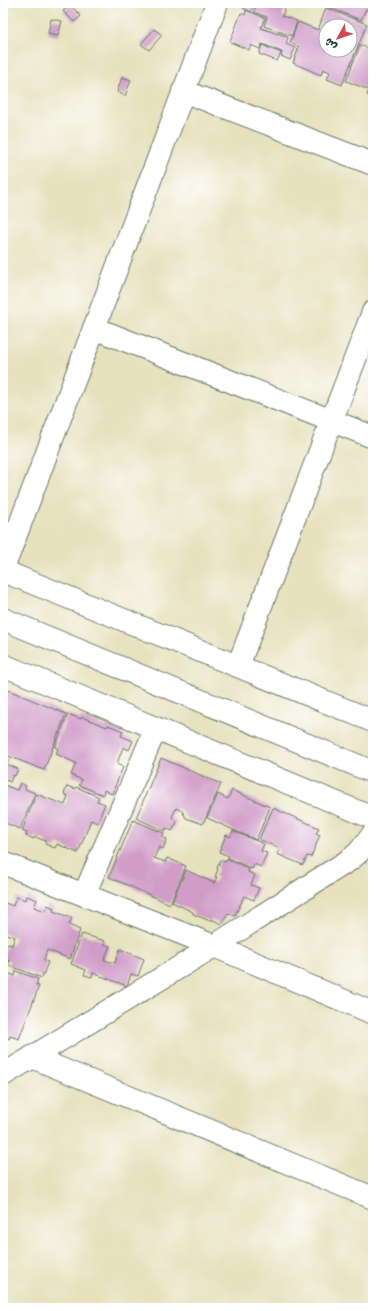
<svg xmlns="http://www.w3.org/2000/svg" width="376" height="1311" font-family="'Balsamiq Sans','Playpen Sans Arabic',sans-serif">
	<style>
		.building { fill: #d09cc8; fill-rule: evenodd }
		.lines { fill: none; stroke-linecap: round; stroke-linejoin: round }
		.street-casing { stroke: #657664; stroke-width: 24 }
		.street { stroke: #fff; stroke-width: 22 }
	</style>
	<rect width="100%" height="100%" fill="#fff"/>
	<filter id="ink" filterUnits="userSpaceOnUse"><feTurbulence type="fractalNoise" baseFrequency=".025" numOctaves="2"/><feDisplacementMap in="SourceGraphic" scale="8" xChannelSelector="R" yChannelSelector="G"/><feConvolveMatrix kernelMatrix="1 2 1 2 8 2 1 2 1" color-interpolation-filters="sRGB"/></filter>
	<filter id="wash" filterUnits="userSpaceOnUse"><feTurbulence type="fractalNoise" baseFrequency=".012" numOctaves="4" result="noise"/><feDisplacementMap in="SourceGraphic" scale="16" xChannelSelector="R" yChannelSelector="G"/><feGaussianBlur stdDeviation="0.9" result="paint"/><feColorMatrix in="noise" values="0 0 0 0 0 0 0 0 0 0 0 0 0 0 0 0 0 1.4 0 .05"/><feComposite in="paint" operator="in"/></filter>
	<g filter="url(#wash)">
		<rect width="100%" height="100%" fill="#e7e1bd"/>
		<g id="blocks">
			<!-- building -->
			<g class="building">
				<path d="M245,3h10l-4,9 -8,-4z"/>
				<path d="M257,3h30l-5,13 15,5 -5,15 -28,-10 3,-9 -13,-5z"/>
				<path d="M330,3h41l-3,7 -2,-1 -5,11 -33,-13z"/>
				<path d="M70,5l11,11 -7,6 -11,-11z"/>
				<path d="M326,8l41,16 -25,61 -15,-6 3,-7 -7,-3 -2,6 -28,-12 6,-16 -9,-4 8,-21 20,8zM326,26h24v24h-24z"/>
				<path d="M246,10l19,8 -4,10 17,6v-1l10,4 -2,7 9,4 -5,12 -9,-4 1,-4 -20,-8 -2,5 -9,-4 -2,5 -19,-8 11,-29 4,2z"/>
				<path d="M51,19l11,2 -4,15 -10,-2z"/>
				<path d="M154,29l8,6 -13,15 -8,-6z"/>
				<path d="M262,45l19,8 -4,8 -18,-7z"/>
				<path d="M360,45l13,5v48l-6,-3 2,-5 -23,-9z"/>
				<path d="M122,77l9,3 -6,16 -8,-4z"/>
				<path d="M8,690l58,24 -22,56 -41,-16v-52z"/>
				<path d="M68,714l13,5 1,-2 25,10 1,-2 15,6 -2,5 12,5 -4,9 -6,-3 -6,17 6,3 -11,27 -8,-4 -1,5 -24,-10 3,-5 -11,-5 5,-12 -20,-9 2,-5 -3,-2z"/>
				<path d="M3,758l5,2 -2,4 12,5 -3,7 -2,-1 -3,7 -5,-2 -1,5 13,5 3,-7 6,3 -1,3 10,4 -15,36 -15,-6 -2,6z"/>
				<path d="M161,758l60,26 -18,40 -17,-6 -4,-7 -6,-3 -4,9 5,5 -5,9 -6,-3 -1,3 -29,-13z"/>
				<path d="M67,786l8,3 1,-2 23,10 -2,4 8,3 -8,19 -6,-3 -13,33 -21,-9 -2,4 -10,-4 1,-3 -11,-4 -1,2 -8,-3 1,-3 -5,-2 14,-37 29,11 3,-9 -4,-2z"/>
				<path d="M232,790l38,17 -14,33 -49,-22 11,-24 10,5z"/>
				<path d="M273,808l46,20 -3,5 4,2 -9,22 -4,-1 -4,9 -26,-11 3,-5 -21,-10z"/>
				<path d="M133,820l31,13 -2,4 5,2 -4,10 -4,-2 -5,11 11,4 2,-4 19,8 -16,38 -61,-27z"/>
				<path d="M233,831l31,13 -3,7 6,2 -6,14 -7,-3 -2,5 -24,-11 1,-2 -10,-4 7,-17 4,2z"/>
				<path d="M227,859l22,10 -1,3 7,3 -4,10 8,3 -5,12 -10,-4 -9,20 -7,-3 -6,11 -11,-5 -1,2 -17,-7v-2l-21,-10 14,-32 28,13 3,-6h-2l3,-8 -1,-1 3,-8 6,2z"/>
				<path d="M27,896l10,4 -3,7 11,4 2,-6 7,3 -1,3 19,7 -3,7 11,5 -10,29 -23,-9 -3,10 4,2 -6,16 -34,-13 2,-4 -7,-3 4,-14 5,1 3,-8 -12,-4v-31l10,4 3,-9 10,3z"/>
				<path d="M82,934l23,7 -1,3 6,2 -6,14 11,3 5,-14 24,10 -6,17 -7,-2 -4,12 -34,-13 -1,4 -8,-2 2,-5 -15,-6z"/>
				<path d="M16,971l22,8 -2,6 3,1 -20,53 -9,-3 -1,3 -6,-3v-57l3,-7 9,4z"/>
			</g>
		</g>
	</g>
	<g filter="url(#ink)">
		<use href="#blocks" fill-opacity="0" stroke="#657664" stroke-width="1"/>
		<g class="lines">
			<defs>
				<g id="street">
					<path d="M183,91l190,73"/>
					<path d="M94,328l279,109"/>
					<path d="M3,569l214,-566"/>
					<path d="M3,571l370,150"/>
					<path d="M3,619l370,153"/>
					<path d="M3,665l370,153"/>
					<path d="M238,666l135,-354"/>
					<path d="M3,863l211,83 159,67"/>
					<path d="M84,895l72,-167"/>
					<path d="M32,1057l341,141"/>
					<path d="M3,1075l211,-129 137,-87 8,-7 14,-18"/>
				</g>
			</defs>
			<!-- street casing -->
			<use href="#street" class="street-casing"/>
			<!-- street -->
			<use href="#street" class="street"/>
		</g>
	</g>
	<!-- margin -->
	<rect width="376" height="1311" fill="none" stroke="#fff" stroke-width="16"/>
	<!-- north arrow -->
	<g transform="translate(338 38) rotate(230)"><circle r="19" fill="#ffffff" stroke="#a5b1ae"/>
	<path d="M0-3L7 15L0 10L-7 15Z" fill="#d1495b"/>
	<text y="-6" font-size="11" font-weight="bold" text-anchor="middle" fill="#1f3d34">ش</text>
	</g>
</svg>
